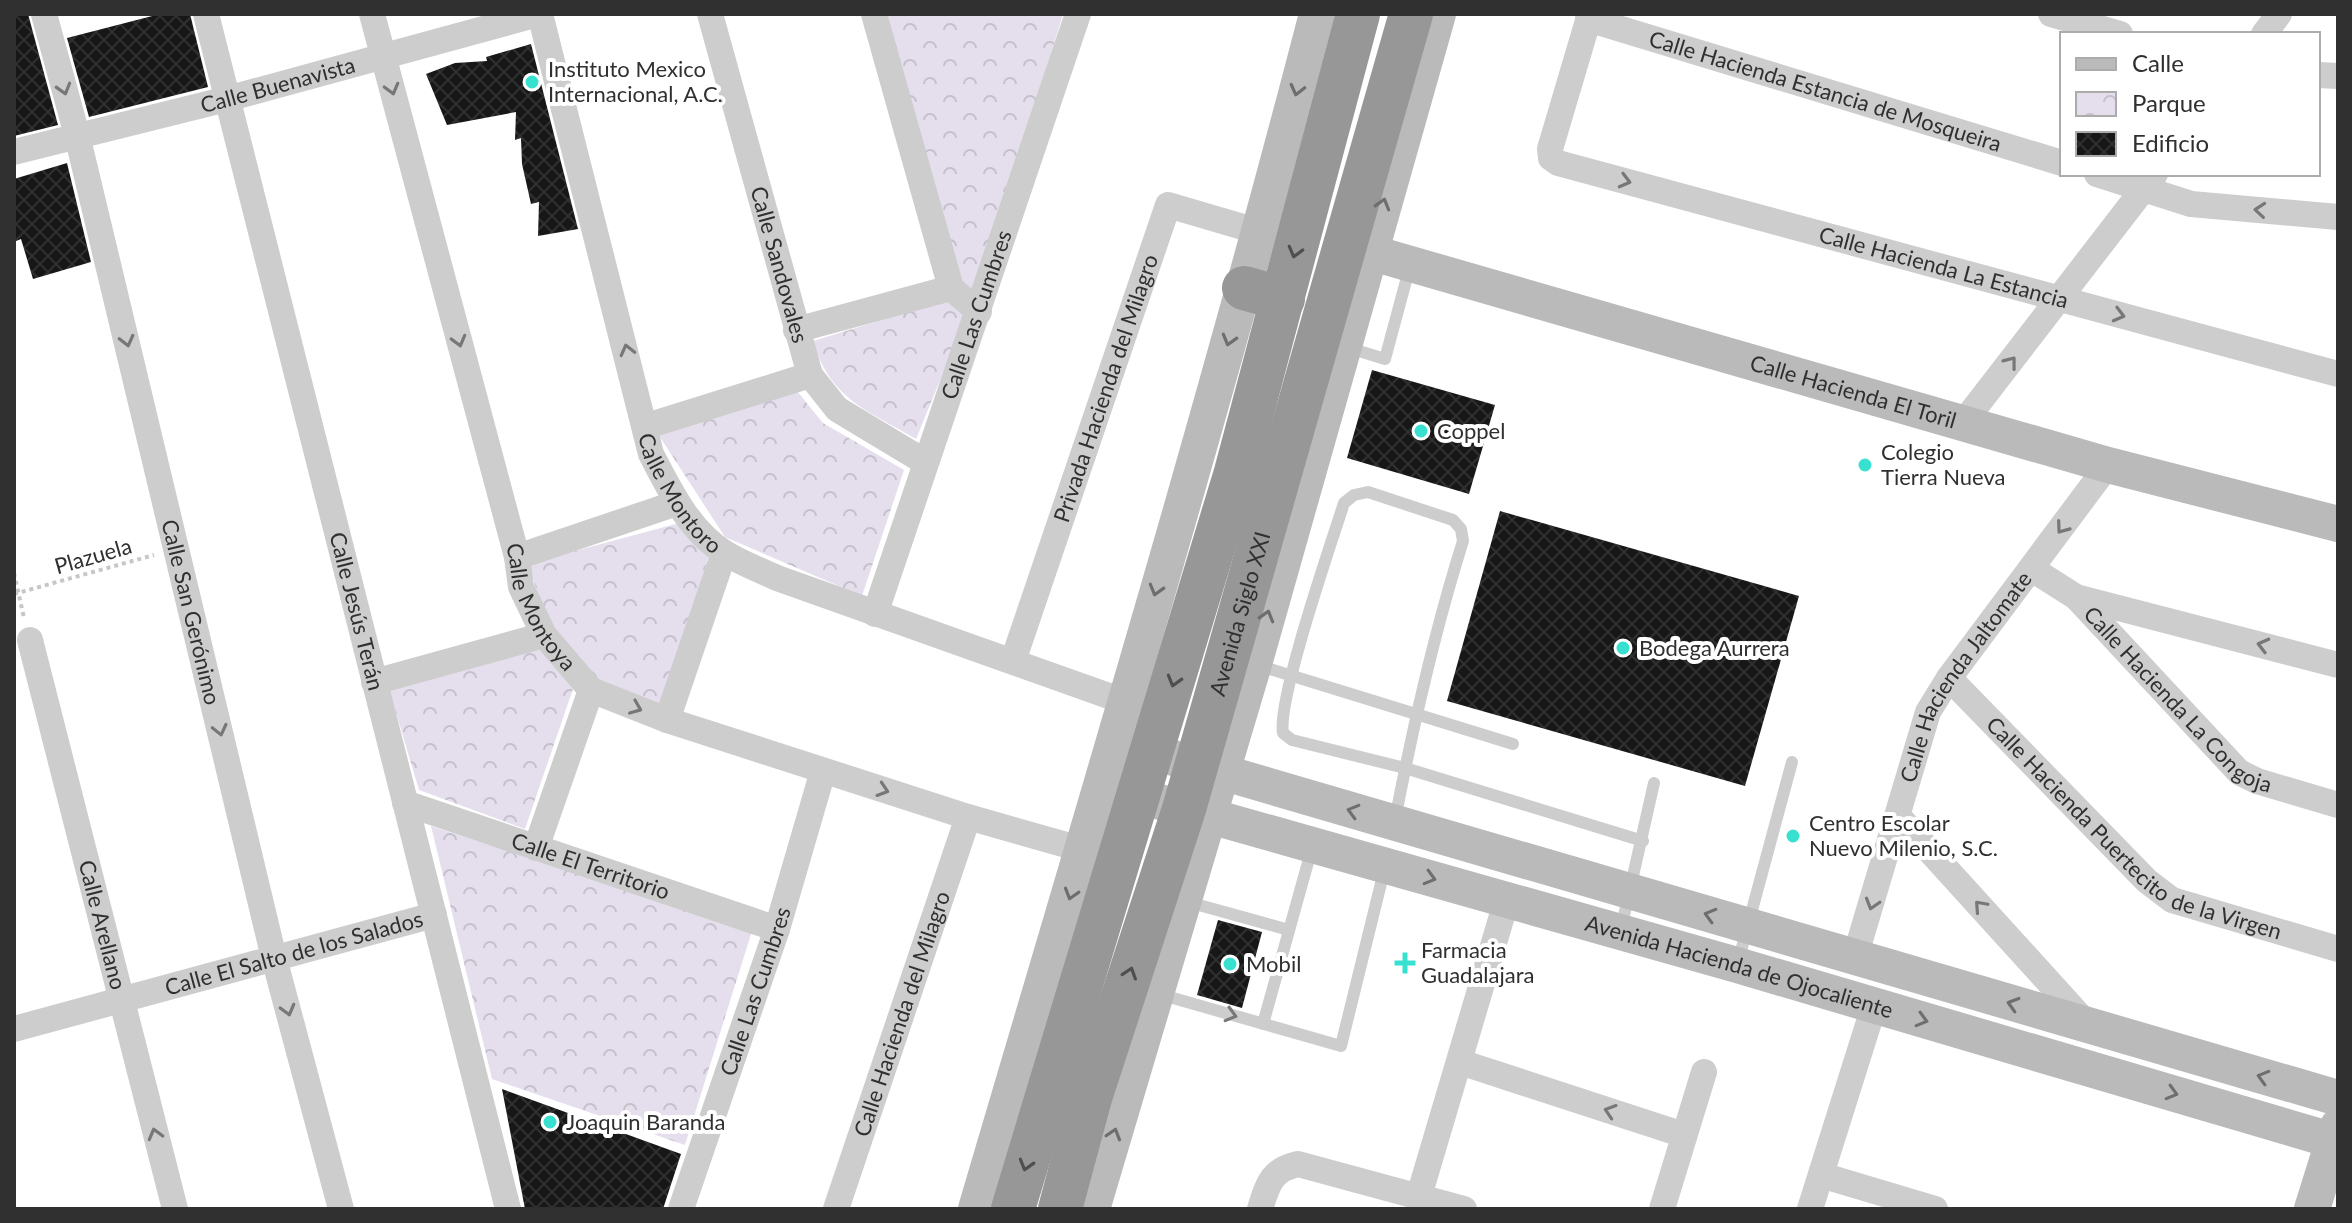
<svg xmlns="http://www.w3.org/2000/svg" width="2352" height="1223" font-family="Lato,sans-serif">
	<style>
		.park { fill: url(#park-crowns) }
		.building { fill: url(#building-cross-hatch) }
		.lines { fill: none; stroke-linecap: round; stroke-linejoin: round }
		.path { stroke: #c7c7c7; stroke-width: 4; stroke-dasharray: 4 4; stroke-linecap: butt }
		.lane { stroke: #cdcdcd; stroke-width: 12 }
		.street { stroke: #cdcdcd; stroke-width: 26 }
		.secondary { stroke: #bababa; stroke-width: 36 }
		.highway { stroke: #979797; stroke-width: 44 }
		.oneway { stroke: #777 }
		.oneway2 { stroke: #6e6e6e }
		.oneway3 { stroke: #4f4f4f }
		.poi-dot { fill: #38e1cf; stroke: #fff; stroke-width: 3 }
		.labels { text-anchor: middle; stroke-width: 8; stroke-linejoin: round; paint-order: stroke }
		.poi-label { font-size: 22px; fill: #303030; stroke: #fff; text-anchor: start }
		.street-label { font-size: 22px; fill: #303030; stroke: #fff }
	</style>
	<defs>
		<pattern id="park-crowns" width="20" height="18" patternUnits="userSpaceOnUse" patternTransform="scale(2)"><rect width="20" height="18" fill="#e5dfed"/><path d="M2 6a3 3 0 1 1 6 0M12 15a3 3 0 1 1 6 0" fill="none" stroke="#c5c0cc"/></pattern>
		<pattern id="building-cross-hatch" width="8" height="8" patternUnits="userSpaceOnUse" patternTransform="scale(2)"><rect width="8" height="8" fill="#171717"/><path d="M0 0l8 8M0 8l8-8" fill="none" stroke="#303030"/></pattern>
	</defs>
	<rect width="100%" height="100%" fill="#fff"/>
	<!-- park -->
	<g class="park">
		<path d="M886,14h177l-85,282 -17,-15z"/>
		<path d="M950,299l16,18 -50,122c-49,-29 -86,-40 -103,-98z"/>
		<path d="M797,391l26,32 81,47 -42,126 -137,-59 -67,-103z"/>
		<path d="M683,522l26,33 -46,157c-18,-9 -39,-16 -56,-26 -34,-19 -73,-84 -77,-123z"/>
		<path d="M540,649l34,37 -49,143 -106,-39 -30,-101z"/>
		<path d="M431,826l321,105 -67,214 -193,-66z"/>
	</g>
	<!-- building -->
	<g class="building">
		<path d="M14,14h14l30,111 -44,11z"/>
		<path d="M160,14h30l18,73 -119,30 -22,-79z"/>
		<path d="M531,44l47,185 -40,7 1,-34 -8,2 -9,-40 -1,-26 -6,2 1,-28 -69,13 -21,-51 29,-11 32,-2 -1,-4z"/>
		<path d="M67,163l24,99 -58,17 -12,-40 -7,3v-63z"/>
		<path d="M1372,370l123,35 -26,89 -122,-36z"/>
		<path d="M1500,511l299,85 -54,190 -298,-85z"/>
		<path d="M1218,920l44,12 -20,76 -45,-13z"/>
		<path d="M502,1089l179,65 -18,55h-138z"/>
	</g>
	<g class="lines">
		<!-- path -->
		<g class="path">
			<path d="M14,573l10,45"/>
			<path d="M14,594l140,-39"/>
		</g>
		<!-- lane -->
		<g class="lane">
			<path d="M1346,347l39,12 25,-93"/>
			<path d="M1257,665l256,79"/>
			<path d="M1395,820c18,-94 39,-187 68,-279l-2,-12 -8,-9 -85,-28 -14,3 -10,8c-13,41 -67,197 -61,230l9,7 113,28 238,73"/>
			<path d="M1188,902l101,28"/>
			<path d="M1621,929l33,-146"/>
			<path d="M1738,962l54,-200"/>
			<path d="M1159,994l182,52 44,-179"/>
			<path d="M1263,1024l49,-176"/>
		</g>
		<!-- street -->
		<g class="street">
			<path id="s1" d="M44,14l33,121 197,823 67,251"/>
			<path id="s2" d="M206,14l302,1195"/>
			<path id="s3" d="M372,14l145,543 4,30 23,48 47,55 76,30 301,97 116,33"/>
			<path id="s4" d="M540,14l111,440c19,36 38,77 74,99 16,10 35,17 52,25l346,123"/>
			<path id="s5" d="M710,14l100,361 27,34 88,53"/>
			<path d="M874,14l77,274 28,24"/>
			<path id="s6" d="M1590,14l-40,135 1,9 7,5 780,211"/>
			<path d="M2051,14l69,20"/>
			<path id="s7" d="M1588,19l474,144"/>
			<path d="M2264,34l15,-20"/>
			<path d="M2318,75l20,1"/>
			<path id="s8" d="M14,152l213,-53 311,-85"/>
			<path d="M2097,174l94,30 147,13"/>
			<path d="M796,330l155,-42"/>
			<path d="M1963,423l192,-249"/>
			<path d="M647,426l163,-51"/>
			<path d="M517,557l160,-54"/>
			<path id="s9" d="M2032,569l44,28 163,175 18,9 81,24"/>
			<path d="M2076,597l262,68"/>
			<path id="s10" d="M875,614l203,-600"/>
			<path id="s11" d="M30,640l145,569"/>
			<path id="s12" d="M1013,661l155,-456 92,27"/>
			<path id="s13" d="M1949,678l198,203 25,19 166,49"/>
			<path d="M374,682l170,-47"/>
			<path d="M667,720l57,-167"/>
			<path id="s14" d="M405,803l372,126"/>
			<path d="M1899,817l188,207"/>
			<path d="M536,848l55,-158"/>
			<path id="s15" d="M1855,957l73,-245 21,-34 159,-213"/>
			<path id="s16" d="M14,1029l420,-114"/>
			<path d="M1460,1062l224,73"/>
			<path d="M1821,1175l114,34"/>
			<path d="M1419,1196l88,-297"/>
			<path id="s17" d="M681,1209l96,-280 46,-158"/>
			<path id="s18" d="M836,1209l132,-392"/>
			<path d="M1260,1209c8,-25 11,-39 38,-45l166,45"/>
			<path d="M1662,1209l42,-137"/>
			<path d="M1810,1209l64,-203"/>
		</g>
		<!-- secondary -->
		<g class="secondary">
			<path id="s19" d="M1369,252l739,213 230,59"/>
			<path d="M1153,752l1185,346"/>
			<path id="s20" d="M1139,796l598,169 601,177"/>
			<path d="M976,1209c117,-397 237,-794 341,-1195"/>
			<path d="M1092,1209l162,-545 184,-650"/>
			<path d="M2312,1209l26,-83"/>
		</g>
		<!-- highway -->
		<g class="highway">
			<path d="M1244,288l39,11"/>
			<path d="M1013,1209l223,-737 122,-458"/>
			<path id="s21" d="M1060,1209l30,-111 94,-289 227,-795"/>
		</g>
	</g>
	<!-- one-way arrows -->
	<defs><path id="oneway-chevron" d="M-2-3.5L2.5 0L-2 3.5" fill="none" stroke-width="1.6" stroke-linecap="round" stroke-linejoin="round" transform="scale(2)"/></defs>
	<g class="oneway">
		<use href="#oneway-chevron" transform="translate(64 89) rotate(74)"/>
		<use href="#oneway-chevron" transform="translate(392 89) rotate(75)"/>
		<use href="#oneway-chevron" transform="translate(1625 181) rotate(15)"/>
		<use href="#oneway-chevron" transform="translate(2260 210) rotate(-175)"/>
		<use href="#oneway-chevron" transform="translate(2119 315) rotate(15)"/>
		<use href="#oneway-chevron" transform="translate(127 341) rotate(76)"/>
		<use href="#oneway-chevron" transform="translate(459 341) rotate(75)"/>
		<use href="#oneway-chevron" transform="translate(627 350) rotate(-104)"/>
		<use href="#oneway-chevron" transform="translate(2011 362) rotate(-52)"/>
		<use href="#oneway-chevron" transform="translate(2062 528) rotate(126)"/>
		<use href="#oneway-chevron" transform="translate(2263 645) rotate(-165)"/>
		<use href="#oneway-chevron" transform="translate(636 708) rotate(22)"/>
		<use href="#oneway-chevron" transform="translate(220 730) rotate(77)"/>
		<use href="#oneway-chevron" transform="translate(883 790) rotate(18)"/>
		<use href="#oneway-chevron" transform="translate(1872 904) rotate(107)"/>
		<use href="#oneway-chevron" transform="translate(1980 906) rotate(-132)"/>
		<use href="#oneway-chevron" transform="translate(288 1010) rotate(75)"/>
		<use href="#oneway-chevron" transform="translate(1231 1015) rotate(16)"/>
		<use href="#oneway-chevron" transform="translate(1610 1111) rotate(-162)"/>
		<use href="#oneway-chevron" transform="translate(155 1134) rotate(-105)"/>
	</g>
	<g class="oneway2">
		<use href="#oneway-chevron" transform="translate(1297 90) rotate(104)"/>
		<use href="#oneway-chevron" transform="translate(1383 204) rotate(-74)"/>
		<use href="#oneway-chevron" transform="translate(1229 340) rotate(106)"/>
		<use href="#oneway-chevron" transform="translate(1156 590) rotate(106)"/>
		<use href="#oneway-chevron" transform="translate(1267 616) rotate(-74)"/>
		<use href="#oneway-chevron" transform="translate(1353 811) rotate(-164)"/>
		<use href="#oneway-chevron" transform="translate(1430 878) rotate(16)"/>
		<use href="#oneway-chevron" transform="translate(1071 894) rotate(107)"/>
		<use href="#oneway-chevron" transform="translate(1710 915) rotate(-164)"/>
		<use href="#oneway-chevron" transform="translate(2013 1004) rotate(-163)"/>
		<use href="#oneway-chevron" transform="translate(1922 1020) rotate(16)"/>
		<use href="#oneway-chevron" transform="translate(2263 1077) rotate(-164)"/>
		<use href="#oneway-chevron" transform="translate(2172 1093) rotate(16)"/>
		<use href="#oneway-chevron" transform="translate(1114 1134) rotate(-73)"/>
	</g>
	<g class="oneway3">
		<use href="#oneway-chevron" transform="translate(1295 252) rotate(105)"/>
		<use href="#oneway-chevron" transform="translate(1174 681) rotate(106)"/>
		<use href="#oneway-chevron" transform="translate(1130 973) rotate(-72)"/>
		<use href="#oneway-chevron" transform="translate(1026 1165) rotate(106)"/>
	</g>
	<!-- markers -->
	<g class="poi-dot">
		<circle cx="532" cy="82" r="8"/>
		<circle cx="1421" cy="431" r="8"/>
		<circle cx="1865" cy="465" r="8"/>
		<circle cx="1623" cy="648" r="8"/>
		<circle cx="1793" cy="836" r="8"/>
		<path d="M1401 951h8v8h8v8h-8v8h-8v-8h-8v-8h8z"/>
		<circle cx="1230" cy="964" r="8"/>
		<circle cx="550" cy="1122" r="8"/>
	</g>
	<g class="labels">
		<!-- poi labels -->
		<g class="poi-label">
			<text x="548" y="77">Instituto Mexico<tspan x="548" dy="25">Internacional, A.C.</tspan></text>
			<text x="1437" y="439">Coppel</text>
			<text x="1881" y="460">Colegio<tspan x="1881" dy="25">Tierra Nueva</tspan></text>
			<text x="1639" y="656">Bodega Aurrera</text>
			<text x="1809" y="831">Centro Escolar<tspan x="1809" dy="25">Nuevo Milenio, S.C.</tspan></text>
			<text x="1421" y="958">Farmacia<tspan x="1421" dy="25">Guadalajara</tspan></text>
			<text x="1246" y="972">Mobil</text>
			<text x="566" y="1130">Joaquin Baranda</text>
		</g>
		<!-- street labels -->
		<g class="street-label">
			<text dy="8" stroke="none"><textPath href="#s8" startOffset="272">Calle Buenavista</textPath></text>
			<text dy="8" stroke="none"><textPath href="#s7" startOffset="248">Calle Hacienda Estancia de Mosqueira</textPath></text>
			<text dy="8" stroke="none"><textPath href="#s5" startOffset="260">Calle Sandovales</textPath></text>
			<text dy="8" stroke="none"><textPath href="#s6" startOffset="558">Calle Hacienda La Estancia</textPath></text>
			<text dy="8" stroke="none"><textPath href="#s10" startOffset="316">Calle Las Cumbres</textPath></text>
			<text dy="8" stroke="none"><textPath href="#s12" startOffset="288">Privada Hacienda del Milagro</textPath></text>
			<text dy="8" stroke="none"><textPath href="#s19" startOffset="504">Calle Hacienda El Toril</textPath></text>
			<text dy="8" stroke="none"><textPath href="#s4" startOffset="502">Calle Montoro</textPath></text>
			<text transform="translate(93 556) rotate(-16)" y="8">Plazuela</text>
			<text dy="8" stroke="none"><textPath href="#s3" startOffset="618">Calle Montoya</textPath></text>
			<text dy="8" stroke="none"><textPath href="#s1" startOffset="616">Calle San Gerónimo</textPath></text>
			<text dy="8" stroke="none"><textPath href="#s2" startOffset="616">Calle Jesús Terán</textPath></text>
			<text dy="8" stroke="none"><textPath href="#s21" startOffset="622">Avenida Siglo XXI</textPath></text>
			<text dy="8" stroke="none"><textPath href="#s15" startOffset="304">Calle Hacienda Jaltomate</textPath></text>
			<text dy="8" stroke="none"><textPath href="#s9" startOffset="198">Calle Hacienda La Congoja</textPath></text>
			<text dy="8" stroke="none"><textPath href="#s13" startOffset="244">Calle Hacienda Puertecito de la Virgen</textPath></text>
			<text dy="8" stroke="none"><textPath href="#s14" startOffset="196">Calle El Territorio</textPath></text>
			<text dy="8" stroke="none"><textPath href="#s11" startOffset="294">Calle Arellano</textPath></text>
			<text dy="8" stroke="none"><textPath href="#s16" startOffset="290">Calle El Salto de los Salados</textPath></text>
			<text dy="8" stroke="none"><textPath href="#s20" startOffset="624">Avenida Hacienda de Ojocaliente</textPath></text>
			<text dy="8" stroke="none"><textPath href="#s17" startOffset="230">Calle Las Cumbres</textPath></text>
			<text dy="8" stroke="none"><textPath href="#s18" startOffset="206">Calle Hacienda del Milagro</textPath></text>
		</g>
	</g>
	<!-- border -->
	<rect width="2352" height="1223" fill="none" stroke="#303030" stroke-width="32"/>
	<!-- legend -->
	<rect x="2060" y="32" width="260" height="144" fill="#ffffff" stroke="#acacac" stroke-width="2"/>
	<rect x="2076" y="58" width="40" height="12" fill="#bababa" stroke="#acacac" stroke-width="2"/>
	<text x="2132" y="72" font-size="24" fill="#303030">Calle</text>
	<rect x="2076" y="92" width="40" height="24" fill="url(#park-crowns)" stroke="#acacac" stroke-width="2"/>
	<text x="2132" y="112" font-size="24" fill="#303030">Parque</text>
	<rect x="2076" y="132" width="40" height="24" fill="url(#building-cross-hatch)" stroke="#acacac" stroke-width="2"/>
	<text x="2132" y="152" font-size="24" fill="#303030">Edificio</text>
</svg>
